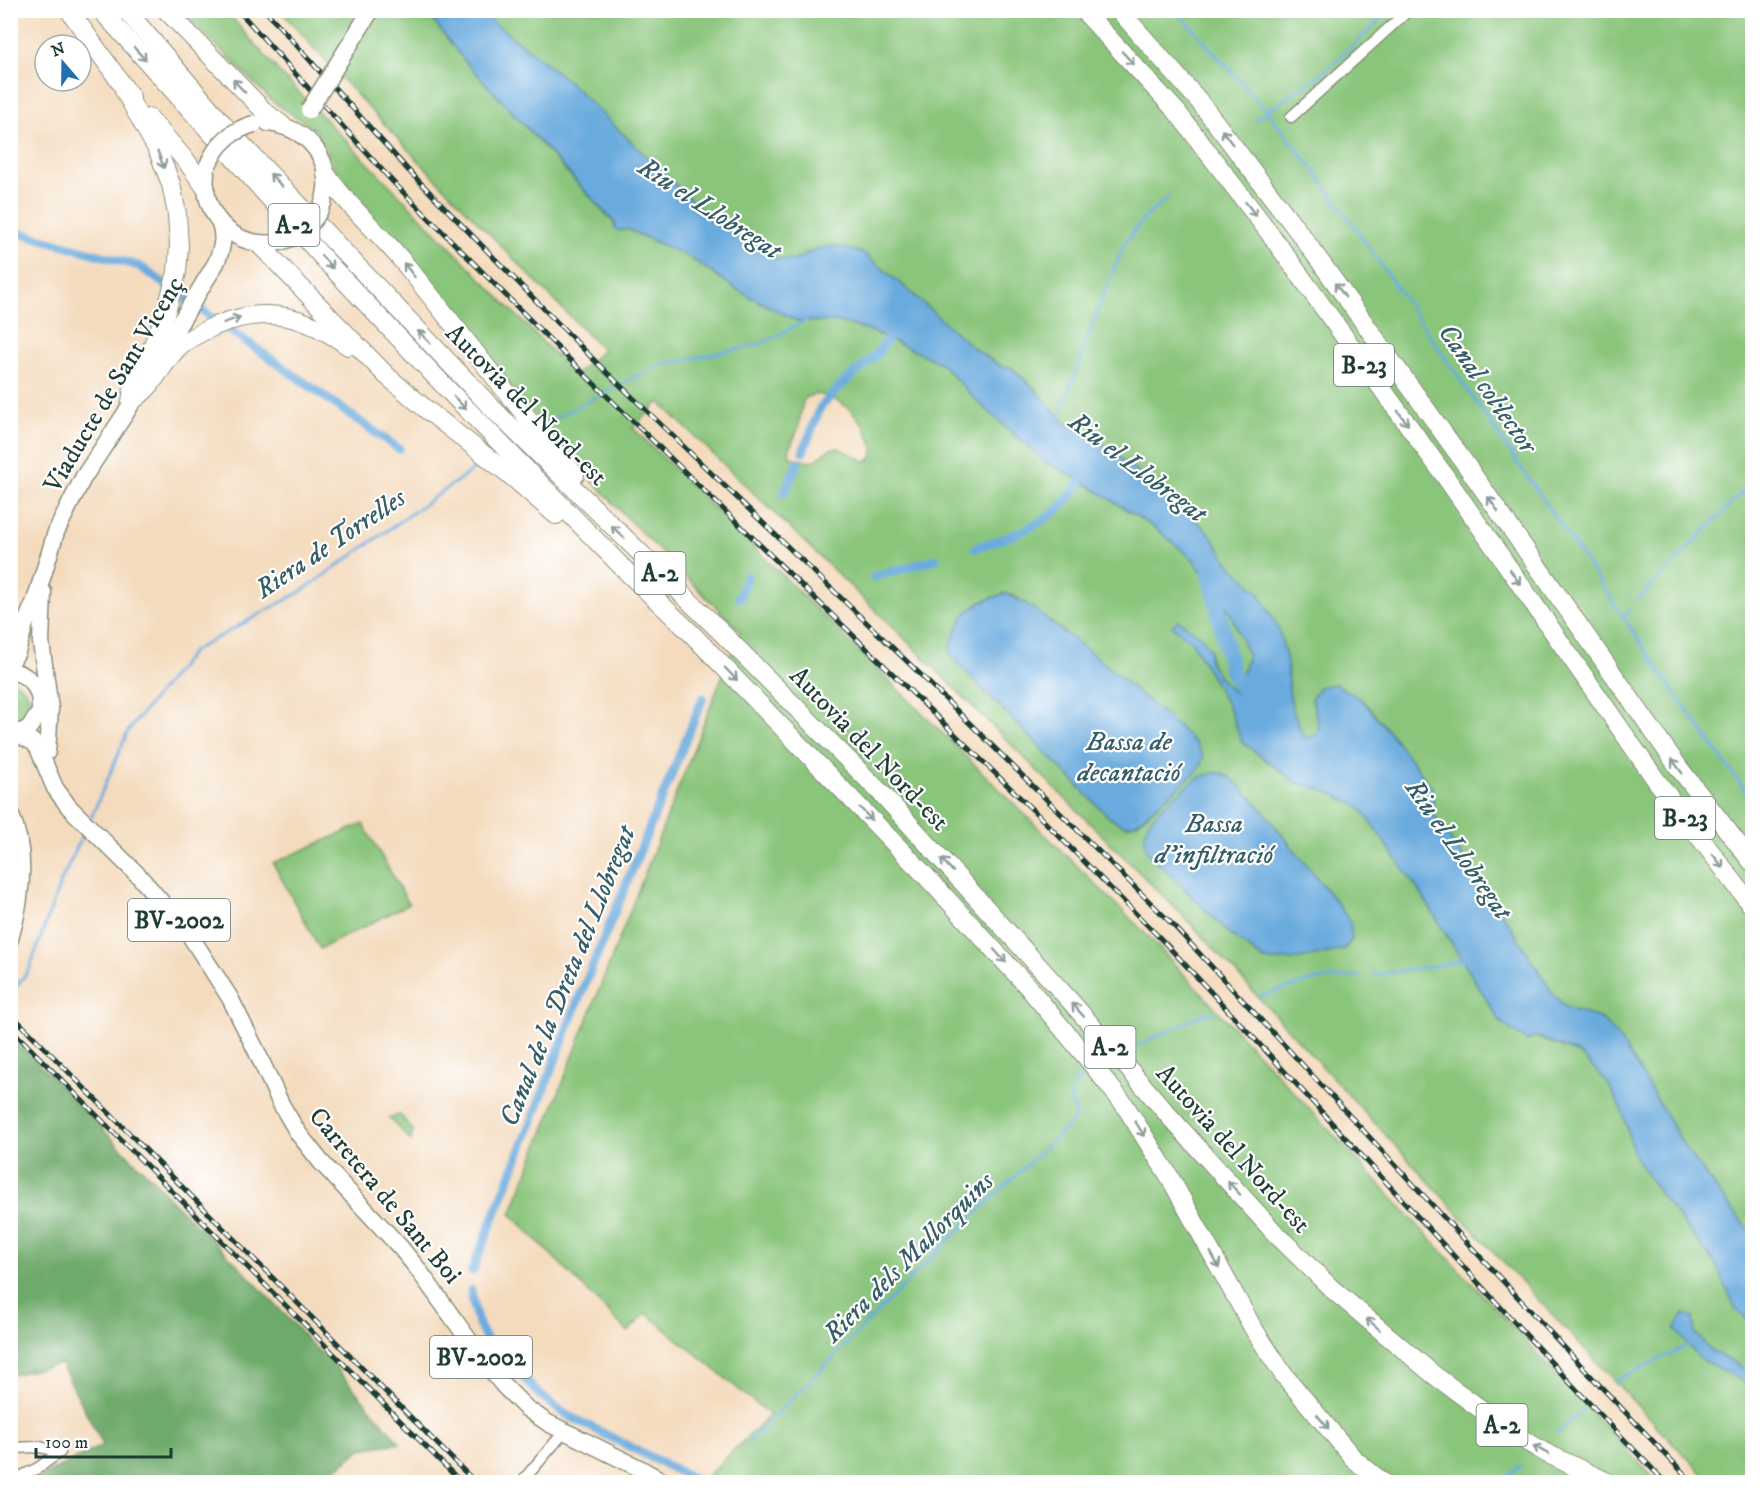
<svg xmlns="http://www.w3.org/2000/svg" width="1763" height="1493" font-family="'IM FELL DW Pica',serif">
	<style>
		.green { fill: #89c57a; stroke: #548157; stroke-width: 1.5; fill-rule: evenodd }
		.forest { fill: #6eaa6a; stroke: #46744f; stroke-width: 1.5 }
		.water { fill: #6babde; stroke: #457489; stroke-width: 1.5 }
		.lines { fill: none; stroke-linecap: round; stroke-linejoin: round }
		.stream { stroke: #6babde; stroke-width: 3 }
		.canal { stroke: #6babde; stroke-width: 9 }
		.river { stroke: #6babde; stroke-width: 16 }
		.street-casing { stroke: #8a8c79; stroke-width: 13 }
		.primary-casing { stroke: #8a8c79; stroke-width: 19 }
		.highway-casing { stroke: #8a8c79; stroke-width: 20 }
		.street { stroke: #fff; stroke-width: 10 }
		.primary { stroke: #fff; stroke-width: 16 }
		.highway { stroke: #fff; stroke-width: 18 }
		.rail-casing { stroke: #1f3d34; stroke-width: 5 }
		.rail { stroke: #fff; stroke-width: 3; stroke-dasharray: 9; stroke-linecap: butt }
		.primary-bridge-casing { stroke: #8a8c79; stroke-width: 19; stroke-linecap: butt }
		.primary-bridge { stroke: #fff; stroke-width: 16 }
		.oneway { stroke: #8f9e9a }
		.labels { text-anchor: middle; stroke-width: 4.5; stroke-linejoin: round; paint-order: stroke }
		.shield { fill: #fff; stroke: #627771; stroke-width: 1.5 }
		.shield-label { font-size: 24px; font-weight: bold; fill: #1f3d34 }
		.street-label { font-size: 26px; fill: #1f3d34; stroke: #fff }
		.water-label { font-size: 27px; font-style: italic; fill: #365e67; stroke: #fff }
	</style>
	<rect width="100%" height="100%" fill="#fff"/>
	<filter id="ink" filterUnits="userSpaceOnUse"><feTurbulence type="fractalNoise" baseFrequency=".0167" numOctaves="2"/><feDisplacementMap in="SourceGraphic" scale="12" xChannelSelector="R" yChannelSelector="G"/><feConvolveMatrix kernelMatrix="1 2 1 2 8 2 1 2 1" color-interpolation-filters="sRGB"/></filter>
	<filter id="wash" filterUnits="userSpaceOnUse"><feTurbulence type="fractalNoise" baseFrequency=".008" numOctaves="4" result="noise"/><feDisplacementMap in="SourceGraphic" scale="24" xChannelSelector="R" yChannelSelector="G"/><feGaussianBlur stdDeviation="1.35" result="paint"/><feColorMatrix in="noise" values="0 0 0 0 0 0 0 0 0 0 0 0 0 0 0 0 0 1.4 0 .05"/><feComposite in="paint" operator="in"/></filter>
	<g filter="url(#wash)">
		<rect width="100%" height="100%" fill="#f4dbbe"/>
		<!-- green -->
		<g class="green">
			<path d="M182,11h44l55,63 294,301 28,-25c-109,-111 -219,-222 -322,-339h145l37,48 158,172 6,-2 62,28 52,35 56,29 43,1 34,10 67,31 37,39 69,61 32,16 76,49 38,31 37,53 18,43 -12,39c-14,-14 -28,-24 -26,-45l-38,-23 20,16 38,68 12,32 55,41 27,7 36,17 62,88 79,128 80,32 27,28 15,30 12,44 25,37 57,72 19,44 16,13v52l-16,-12 -24,-11 -17,-19 -20,-4 60,47 17,10v96h-41l-51,-52 -185,-198 -285,-309 -291,-290 -240,-231 -26,26 518,511 506,543h-950l-4,-2 67,-65 -124,-102 -18,19 -117,-118 229,-583 -110,-110 -70,-75 -217,-262 -26,-53 -45,-30zM816,394c25,2 48,24 55,48 2,7 4,11 -1,18l-5,1 -27,-13c-19,-1 -12,17 -35,12 -6,-1 -10,-1 -14,-5l1,-8 8,-18 5,-28 4,-4zM1011,595l14,8 68,51 88,75 20,35 -5,8 -59,51 -9,3 -18,-8 -148,-150 3,-54c16,-13 25,-18 46,-19zM1214,773l17,5 24,23 82,102 13,19 2,17 -7,9 -8,3 -38,8 -29,2 -7,-2 -33,-25 -82,-81 50,-75z"/>
			<path d="M479,11h1273v1224l-65,-84 -50,-85 -21,-32 -15,-15 -36,-12 -12,-13 -46,-73 -73,-105 -2,-28 -41,-54 -29,-35h-50l7,29 -4,8 -10,2 -12,-27 -4,-20 -2,-30 -8,-31 -20,-37 -32,-32 -18,-28 -33,-31 -82,-64 -30,-16 -30,-34 -23,-21h-9l-28,-18 -68,-61 -43,-35 -48,-4 -19,11 -19,-1 -41,-27 -22,-10 -147,-142z"/>
			<path d="M10,680c20,6 30,31 10,43 -3,2 -6,3 -10,4z"/>
			<path d="M363,824l46,80 -89,45 -47,-86z"/>
			<path d="M400,1115l13,15 -2,11 -22,-23z"/>
		</g>
		<!-- forest -->
		<path class="forest" d="M10,1035l124,126 20,19 16,19 67,65 53,56 18,21 22,20 70,82 -39,6 -40,33h-291l73,-37 -42,-81 -50,11z"/>
		<!-- water -->
		<g class="water">
			<path d="M426,11h53l88,69 147,142 22,10 41,27 19,1 19,-11 22,-3 26,7 43,35 68,61 28,18h8l24,21 30,34 30,16 82,64 33,31 18,28 32,32 20,37 8,31 2,30 4,20 12,27 10,-2 4,-8 -7,-30 7,-11 16,-3 26,15 30,35 41,54 2,28 73,105 46,73 12,13 36,12 15,15 21,32 50,85 65,84v88l-16,-13 -19,-44 -57,-72 -25,-37 -12,-44 -15,-30 -27,-28 -45,-19 -8,5 -27,-18 -79,-128 -62,-88 -36,-17 -27,-7 -55,-41 -12,-32 -38,-68 -20,-16 6,-6 22,15 10,14 -1,12 12,19 15,14 12,-39 -18,-43 -37,-53 -38,-31 -76,-49 -32,-16 -69,-61 -37,-39 -67,-31 -34,-10 -43,-1 -56,-29 -52,-35 -62,-28 -9,2 -4,-4 2,-3 -153,-165z"/>
			<path d="M1005,593l20,10 68,51 88,75 15,15 7,12 -2,8 -5,8 -60,51c-11,4 -16,1 -26,-5l-148,-150 -12,-14v-9l11,-25 4,-6 17,-12z"/>
			<path d="M1214,773h8l9,5 24,23 82,102 13,19 2,17 -7,9 -8,3 -38,8 -29,2 -7,-2 -33,-25 -82,-81c-4,-9 -4,-19 -1,-28 4,-10 43,-43 53,-48 4,-2 9,-3 14,-4z"/>
			<path d="M1684,1314l9,3 2,16 17,19 24,11 16,12v11l-53,-28 -24,-29z"/>
		</g>
		<g class="lines">
			<!-- stream -->
			<g class="stream">
				<path d="M1176,10l91,101 49,62 43,60 208,301 109,161 76,105"/>
				<path d="M1256,120l11,-9 58,-40 66,-61"/>
				<path d="M1059,419l43,-121 23,-55 19,-25 24,-20"/>
				<path d="M542,425l114,-59 105,-22 46,-24"/>
				<path d="M1639,599l113,-117"/>
				<path d="M1623,616l6,-6"/>
				<path d="M91,818l37,-87 65,-80 109,-60 182,-129"/>
				<path d="M1374,975l67,-10 25,-6"/>
				<path d="M10,994l19,-24 32,-89 24,-51"/>
				<path d="M1261,996l53,-16 46,-4"/>
				<path d="M1137,1046l60,-29 16,-5"/>
				<path d="M1073,1086l4,-6 5,-3"/>
				<path d="M1616,1380l73,-35"/>
				<path d="M1557,1433l27,-24"/>
				<path d="M749,1442l213,-215 113,-108c2,-10 -6,-17 -6,-27"/>
				<path d="M1502,1482l18,-16"/>
			</g>
			<!-- canal -->
			<g class="canal">
				<path d="M10,230l129,36 260,183"/>
				<path d="M803,452l17,-44 18,-20 39,-34 17,-24"/>
				<path d="M784,493l14,-30"/>
				<path d="M975,548c27,-9 54,-17 77,-34 15,-11 25,-28 36,-43"/>
				<path d="M874,577l62,-18"/>
				<path d="M739,598l8,-22"/>
				<path d="M472,1271l55,-137 48,-126 128,-310"/>
				<path d="M471,1290c2,17 5,32 14,47l55,58 25,19 135,68"/>
			</g>
			<!-- river -->
			<path class="river" d="M1209,568l23,105 19,29"/>
		</g>
	</g>
	<g filter="url(#ink)">
		<g class="lines">
			<defs>
				<g id="street">
					<path d="M1291,117l118,-107"/>
					<path d="M10,1448l30,-1 20,5"/>
					<path d="M10,1482l28,-14 22,-16"/>
					<path d="M523,1482l2,-4 39,-46"/>
				</g>
				<g id="primary">
					<path d="M268,123c41,5 68,38 55,80"/>
					<path d="M206,174c-5,43 31,77 74,68"/>
					<path d="M43,592l-2,50 9,67 -3,43"/>
					<path d="M10,664l7,-12 8,-28 10,-23 21,-69 27,-54 42,-64 91,-151c6,-14 9,-25 4,-40"/>
					<path d="M10,671c20,3 31,18 30,37"/>
					<path d="M17,734l16,8 5,6 17,40 14,19 69,68 51,59 41,64 26,52 25,54 17,29 23,29 79,85 17,21 64,89 22,28 23,23 22,15 93,46 23,13"/>
					<path d="M12,735l16,-6 10,-14"/>
					<path d="M10,813c18,39 12,85 0,126"/>
				</g>
				<g id="highway">
					<path d="M69,10l62,87"/>
					<path d="M101,10l224,250 126,133 177,180 62,59 233,241 105,114 59,71 37,46 45,72 84,152 30,46 71,85 28,23"/>
					<path d="M126,10l103,121 265,279 226,221 163,164 190,209 96,112 106,117 57,56 102,86 85,62 27,16 61,29"/>
					<path d="M166,10l100,103 16,12"/>
					<path d="M1083,10l94,102 91,119 179,248 209,301 96,126"/>
					<path d="M1119,10l80,91 105,138 160,223 215,306 73,94"/>
					<path d="M124,90l34,61 13,33 6,30 2,32 -2,26 -12,43 -14,35 -17,32 -3,20"/>
					<path d="M149,118l38,44 18,25"/>
					<path d="M326,174c22,33 54,59 79,90 57,70 111,143 170,211"/>
					<path d="M259,244l128,132 40,34 83,65 46,40"/>
					<path d="M131,402c5,-4 12,-9 17,-15 12,-14 20,-31 34,-43 9,-7 22,-13 33,-18 50,-21 90,-11 133,20"/>
				</g>
			</defs>
			<!-- street casing -->
			<use href="#street" class="street-casing"/>
			<!-- primary casing -->
			<use href="#primary" class="primary-casing"/>
			<!-- highway casing -->
			<use href="#highway" class="highway-casing"/>
			<!-- street -->
			<use href="#street" class="street"/>
			<!-- primary -->
			<use href="#primary" class="primary"/>
			<!-- highway -->
			<use href="#highway" class="highway"/>
			<defs>
				<g id="rail">
					<path d="M238,10l154,171 187,188 458,445 127,128 101,108 307,335 93,97"/>
					<path d="M265,10l142,159 191,195 321,309 255,253 413,446 105,110"/>
					<path d="M10,1013l465,469"/>
					<path d="M10,1028l451,454"/>
				</g>
			</defs>
			<!-- rail casing -->
			<use href="#rail" class="rail-casing"/>
			<!-- rail -->
			<use href="#rail" class="rail"/>
			<defs>
				<g id="primary-bridge">
					<path d="M309,110l62,-100"/>
					<path d="M208,165c9,-22 24,-35 46,-41"/>
					<path d="M280,242c21,-6 35,-19 43,-39"/>
				</g>
			</defs>
			<!-- primary-bridge casing -->
			<use href="#primary-bridge" class="primary-bridge-casing"/>
			<!-- primary-bridge -->
			<use href="#primary-bridge" class="primary-bridge"/>
		</g>
		<!-- one-way arrows -->
		<defs><path id="oneway-shaft" d="M-6 0H5M1.5-3L5.5 0L1.5 3" fill="none" stroke-width="1.6" stroke-linecap="round" stroke-linejoin="round" transform="scale(1.5)"/></defs>
		<g class="oneway">
			<use href="#oneway-shaft" transform="translate(140 54) rotate(48)"/>
			<use href="#oneway-shaft" transform="translate(1128 58) rotate(47)"/>
			<use href="#oneway-shaft" transform="translate(239 86) rotate(-133)"/>
			<use href="#oneway-shaft" transform="translate(1227 137) rotate(-127)"/>
			<use href="#oneway-shaft" transform="translate(161 160) rotate(69)"/>
			<use href="#oneway-shaft" transform="translate(276 180) rotate(-133)"/>
			<use href="#oneway-shaft" transform="translate(1251 209) rotate(52)"/>
			<use href="#oneway-shaft" transform="translate(327 262) rotate(47)"/>
			<use href="#oneway-shaft" transform="translate(409 270) rotate(-128)"/>
			<use href="#oneway-shaft" transform="translate(1340 290) rotate(-126)"/>
			<use href="#oneway-shaft" transform="translate(232 320) rotate(-18)"/>
			<use href="#oneway-shaft" transform="translate(424 337) rotate(-134)"/>
			<use href="#oneway-shaft" transform="translate(460 403) rotate(46)"/>
			<use href="#oneway-shaft" transform="translate(1403 418) rotate(54)"/>
			<use href="#oneway-shaft" transform="translate(1493 504) rotate(-125)"/>
			<use href="#oneway-shaft" transform="translate(618 532) rotate(-136)"/>
			<use href="#oneway-shaft" transform="translate(1515 577) rotate(55)"/>
			<use href="#oneway-shaft" transform="translate(731 674) rotate(46)"/>
			<use href="#oneway-shaft" transform="translate(1677 766) rotate(-126)"/>
			<use href="#oneway-shaft" transform="translate(866 814) rotate(46)"/>
			<use href="#oneway-shaft" transform="translate(1718 861) rotate(52)"/>
			<use href="#oneway-shaft" transform="translate(947 865) rotate(-133)"/>
			<use href="#oneway-shaft" transform="translate(1000 956) rotate(48)"/>
			<use href="#oneway-shaft" transform="translate(1078 1010) rotate(-131)"/>
			<use href="#oneway-shaft" transform="translate(1140 1129) rotate(57)"/>
			<use href="#oneway-shaft" transform="translate(1234 1188) rotate(-133)"/>
			<use href="#oneway-shaft" transform="translate(1215 1260) rotate(61)"/>
			<use href="#oneway-shaft" transform="translate(1373 1324) rotate(-139)"/>
			<use href="#oneway-shaft" transform="translate(1323 1422) rotate(50)"/>
			<use href="#oneway-shaft" transform="translate(1541 1450) rotate(-151)"/>
		</g>
	</g>
	<g class="labels">
		<!-- shield labels -->
		<g class="shield">
			<rect x="268.5" y="204" width="51" height="42" rx="4.5"/>
			<rect x="1334" y="344" width="60" height="42" rx="4.5"/>
			<rect x="634.5" y="552" width="51" height="42" rx="4.5"/>
			<rect x="1655" y="797" width="60" height="42" rx="4.5"/>
			<rect x="128" y="899" width="102" height="42" rx="4.5"/>
			<rect x="1084.5" y="1026" width="51" height="42" rx="4.5"/>
			<rect x="430" y="1336" width="102" height="42" rx="4.5"/>
			<rect x="1476.5" y="1404" width="51" height="42" rx="4.5"/>
		</g>
		<g class="shield-label">
			<text x="294" y="233">A-2</text>
			<text x="1364" y="373">B-23</text>
			<text x="660" y="581">A-2</text>
			<text x="1685" y="826">B-23</text>
			<text x="179" y="928">BV-2002</text>
			<text x="1110" y="1055">A-2</text>
			<text x="481" y="1365">BV-2002</text>
			<text x="1502" y="1433">A-2</text>
		</g>
		<!-- street labels -->
		<g class="street-label">
			<text transform="translate(113 384) rotate(-59)" y="9">Viaducte de Sant Vicenç</text>
			<text transform="translate(527 404) rotate(45)" y="9">Autovia del Nord-est</text>
			<text transform="translate(870 748) rotate(46)" y="9">Autovia del Nord-est</text>
			<text transform="translate(1234 1148) rotate(48)" y="9">Autovia del Nord-est</text>
			<text transform="translate(386 1195) rotate(50)" y="9">Carretera de Sant Boi</text>
		</g>
		<!-- water labels -->
		<g class="water-label">
			<text transform="translate(710 208) rotate(33)" y="9">Riu el Llobregat</text>
			<text transform="translate(1488 388) rotate(55)" y="9">Canal col·lector</text>
			<text transform="translate(1138 467) rotate(37)" y="9">Riu el Llobregat</text>
			<text transform="translate(330 543) rotate(-34)" y="9">Riera de Torrelles</text>
			<text x="1129" y="750">Bassa de<tspan x="1129" dy="31">decantació</tspan></text>
			<text x="1214" y="832">Bassa<tspan x="1214" dy="31">d'infiltració</tspan></text>
			<text transform="translate(1459 849) rotate(55)" y="9">Riu el Llobregat</text>
			<text transform="translate(567 976) rotate(-68)" y="9">Canal de la Dreta del Llobregat</text>
			<text transform="translate(908 1257) rotate(-45)" y="9">Riera dels Mallorquins</text>
		</g>
	</g>
	<!-- margin -->
	<rect width="1763" height="1493" fill="none" stroke="#fff" stroke-width="36"/>
	<!-- north arrow -->
	<g transform="translate(63 63) rotate(340)"><circle r="28" fill="#ffffff" stroke="#a5b1ae" stroke-width="1.5"/>
	<path d="M0-4.5L10 22L0 15L-10 22Z" fill="#1f6fb2"/>
	<text y="-9" font-size="16" font-weight="bold" text-anchor="middle" fill="#1f3d34">N</text>
	</g>
	<!-- scale -->
	<path d="M36 1448v9h135v-9" fill="none" stroke="#1f3d34" stroke-width="3"/>
	<text x="45" y="1448" font-size="18" fill="#1f3d34" stroke="#ffffff" stroke-width="4.5" paint-order="stroke">100 m</text>
</svg>
